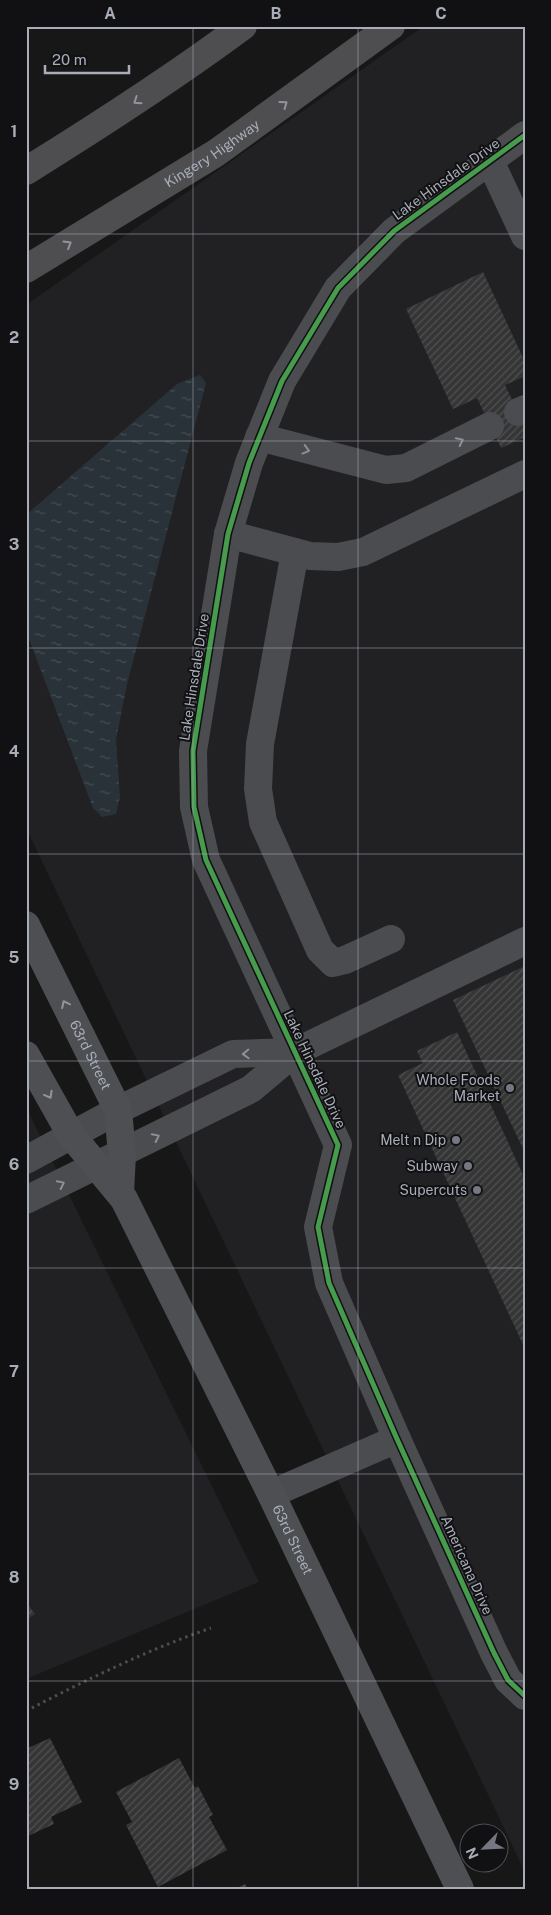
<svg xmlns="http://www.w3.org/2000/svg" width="551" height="1915" font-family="'Public Sans',sans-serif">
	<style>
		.built { fill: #212123 }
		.water { fill: url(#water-ripples) }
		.building { fill: url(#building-hatch) }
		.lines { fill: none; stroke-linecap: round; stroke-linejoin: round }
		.path { stroke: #4d4e52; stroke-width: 3; stroke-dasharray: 2.5 4; stroke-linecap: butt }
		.minor { stroke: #4b4c50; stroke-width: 28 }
		.major { stroke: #4d4f52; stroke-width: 28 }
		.highway { stroke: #4e4e51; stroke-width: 28 }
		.cycleway-casing { stroke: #111113; stroke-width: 8 }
		.cycleway { stroke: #469c4c; stroke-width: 5 }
		.oneway { stroke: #92959e }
		.oneway2 { stroke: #8c9099 }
		.oneway3 { stroke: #91969e }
		.grid { fill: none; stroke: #a8adb8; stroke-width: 1; stroke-opacity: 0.55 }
		.poi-dot { fill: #757880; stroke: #111113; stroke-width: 2 }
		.labels { text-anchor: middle; stroke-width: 4; stroke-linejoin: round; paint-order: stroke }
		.street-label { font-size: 14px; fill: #a8adb8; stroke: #111113 }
		.poi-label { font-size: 14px; fill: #a8adb8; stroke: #111113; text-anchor: end }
		.neatline { fill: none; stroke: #a8adb8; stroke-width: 2 }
		.grid-label { font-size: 16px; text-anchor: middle; font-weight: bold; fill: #a8adb8 }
	</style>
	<defs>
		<pattern id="water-ripples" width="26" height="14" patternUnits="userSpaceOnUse" patternTransform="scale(1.25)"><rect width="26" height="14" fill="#2a3239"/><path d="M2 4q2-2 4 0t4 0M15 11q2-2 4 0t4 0" fill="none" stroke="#464d54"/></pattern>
		<pattern id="building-hatch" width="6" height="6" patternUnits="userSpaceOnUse" patternTransform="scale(1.25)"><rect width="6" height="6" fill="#353536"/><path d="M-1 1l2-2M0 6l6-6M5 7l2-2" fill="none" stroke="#4f5051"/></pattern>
	</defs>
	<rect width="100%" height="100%" fill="#171717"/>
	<!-- built -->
	<g class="built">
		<path d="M424,26h101v1846l-499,-1044v-523z"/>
		<path d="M26,1107l233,475 -233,97z"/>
	</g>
	<!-- water -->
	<path class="water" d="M200,375l6,8 -79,301 -11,56 4,57 -4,17 -14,3 -9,-9 -67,-177v-116l151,-131z"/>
	<!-- building -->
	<g class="building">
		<path d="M483,272l42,90v14l-20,9 20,42v10l-24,11 -24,-50 -24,11 -47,-100z"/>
		<path d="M525,966v187l-72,-153z"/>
		<path d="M457,1032l68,147v170l-127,-274 25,-12 -6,-12z"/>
		<path d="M26,1602l9,12 -9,6z"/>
		<path d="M50,1738l32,64 -31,15 3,7 -28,13v-88z"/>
		<path d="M179,1758l16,30 3,-2 15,29 -4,2 18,33 -69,37 -32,-62 6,-3 -16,-30z"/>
		<path d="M245,1884l3,5h-13z"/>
	</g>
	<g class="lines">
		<!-- path -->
		<path class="path" d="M26,1711c60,-31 121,-61 185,-83"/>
		<!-- minor -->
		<g class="minor">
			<path d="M525,135l-131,96 -56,57 -56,93 -33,82 -21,71 -35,217 1,56 12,53 132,285 -20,82 11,56 68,156 97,214 14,27 17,16"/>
			<path d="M490,161l35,75"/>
			<path d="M518,412l7,-3"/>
			<path d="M259,437l127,33 20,-2 84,-42"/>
			<path d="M228,534l82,22 28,1 25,-5 162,-78"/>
			<path d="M295,552l-35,192 -2,45 5,33 57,128 13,13 12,-3 46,-21"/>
			<path d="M26,1160l92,-50 115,-56 62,-2"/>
			<path d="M26,1200l225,-111 44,-37 230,-111"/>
			<path d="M271,1494l126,-55"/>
		</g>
		<!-- major -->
		<g class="major">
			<path id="s1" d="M26,925l92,185 4,44 -2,39"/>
			<path id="s2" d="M26,1055l45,80 53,64 147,295 189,395"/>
		</g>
		<!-- highway -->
		<g class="highway">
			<path d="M26,171c74,-46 147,-93 217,-145"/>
			<path id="s3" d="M26,269l190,-116 175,-127"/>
		</g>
		<defs>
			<path id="cycleway" d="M525,135l-131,96 -56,57 -56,93 -33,82 -21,71 -35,217 1,56 12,53 132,285 -20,82 11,56 68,156 97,214 14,27 17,16"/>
		</defs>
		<!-- cycleway casing -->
		<use href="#cycleway" class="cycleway-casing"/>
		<!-- cycleway -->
		<use href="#cycleway" class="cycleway"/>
	</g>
	<!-- one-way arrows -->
	<defs><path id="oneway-chevron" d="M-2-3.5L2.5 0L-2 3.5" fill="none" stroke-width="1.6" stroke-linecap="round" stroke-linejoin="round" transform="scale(1.25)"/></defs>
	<g class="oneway">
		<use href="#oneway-chevron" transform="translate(137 101) rotate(146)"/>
		<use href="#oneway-chevron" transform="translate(284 104) rotate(-36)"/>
		<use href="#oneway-chevron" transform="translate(68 244) rotate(-31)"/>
	</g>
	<g class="oneway2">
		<use href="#oneway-chevron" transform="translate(460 441) rotate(-26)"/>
		<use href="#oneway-chevron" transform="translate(306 450) rotate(15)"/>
		<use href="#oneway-chevron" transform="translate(246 1054) rotate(178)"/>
		<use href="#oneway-chevron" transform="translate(156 1137) rotate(-26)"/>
		<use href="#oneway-chevron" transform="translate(61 1184) rotate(-26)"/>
	</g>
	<g class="oneway3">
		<use href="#oneway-chevron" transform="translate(65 1004) rotate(-116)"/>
		<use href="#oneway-chevron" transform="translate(49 1095) rotate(61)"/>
	</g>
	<!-- grid -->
	<path class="grid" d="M193,26v1863M358,26v1863M26,234h499M26,441h499M26,648h499M26,854h499M26,1061h499M26,1268h499M26,1474h499M26,1681h499"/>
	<!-- markers -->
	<g class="poi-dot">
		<circle cx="510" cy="1088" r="5"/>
		<circle cx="456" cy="1140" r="5"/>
		<circle cx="468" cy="1166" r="5"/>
		<circle cx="477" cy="1190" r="5"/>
	</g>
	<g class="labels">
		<!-- street labels -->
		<g class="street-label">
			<text dy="5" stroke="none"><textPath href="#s3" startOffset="219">Kingery Highway</textPath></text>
			<text transform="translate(446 179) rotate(-36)" y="5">Lake Hinsdale Drive</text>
			<text transform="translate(194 677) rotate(-81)" y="5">Lake Hinsdale Drive</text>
			<text dy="5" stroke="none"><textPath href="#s1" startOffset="145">63rd Street</textPath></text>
			<text transform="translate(315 1069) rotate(65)" y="5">Lake Hinsdale Drive</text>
			<text dy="5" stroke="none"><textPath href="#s2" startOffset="555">63rd Street</textPath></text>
			<text transform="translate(467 1565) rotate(66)" y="5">Americana Drive</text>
		</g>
		<!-- poi labels -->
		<g class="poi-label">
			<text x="500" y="1085">Whole Foods<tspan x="500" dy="16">Market</tspan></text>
			<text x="446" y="1145">Melt n Dip</text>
			<text x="458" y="1171">Subway</text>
			<text x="467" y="1195">Supercuts</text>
		</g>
	</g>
	<!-- border -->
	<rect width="551" height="1915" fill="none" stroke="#111113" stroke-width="55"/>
	<!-- north arrow -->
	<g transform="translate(484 1848) rotate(246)"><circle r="24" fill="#111113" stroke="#4d4f55"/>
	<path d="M0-4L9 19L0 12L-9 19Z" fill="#757880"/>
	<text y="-8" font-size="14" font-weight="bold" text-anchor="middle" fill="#a8adb8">N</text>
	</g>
	<!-- scale -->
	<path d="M45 65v8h84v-8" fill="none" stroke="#a8adb8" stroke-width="2.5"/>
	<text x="52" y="65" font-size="15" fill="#a8adb8" stroke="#111113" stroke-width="4" paint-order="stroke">20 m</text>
	<rect x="28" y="28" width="496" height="1860" class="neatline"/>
	<g class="grid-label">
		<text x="110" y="19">A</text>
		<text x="276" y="19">B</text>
		<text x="441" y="19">C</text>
		<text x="14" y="137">1</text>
		<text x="14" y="343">2</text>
		<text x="14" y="550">3</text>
		<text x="14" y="757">4</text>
		<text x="14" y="963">5</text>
		<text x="14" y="1170">6</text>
		<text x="14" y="1377">7</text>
		<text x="14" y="1583">8</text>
		<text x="14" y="1790">9</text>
	</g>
</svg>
